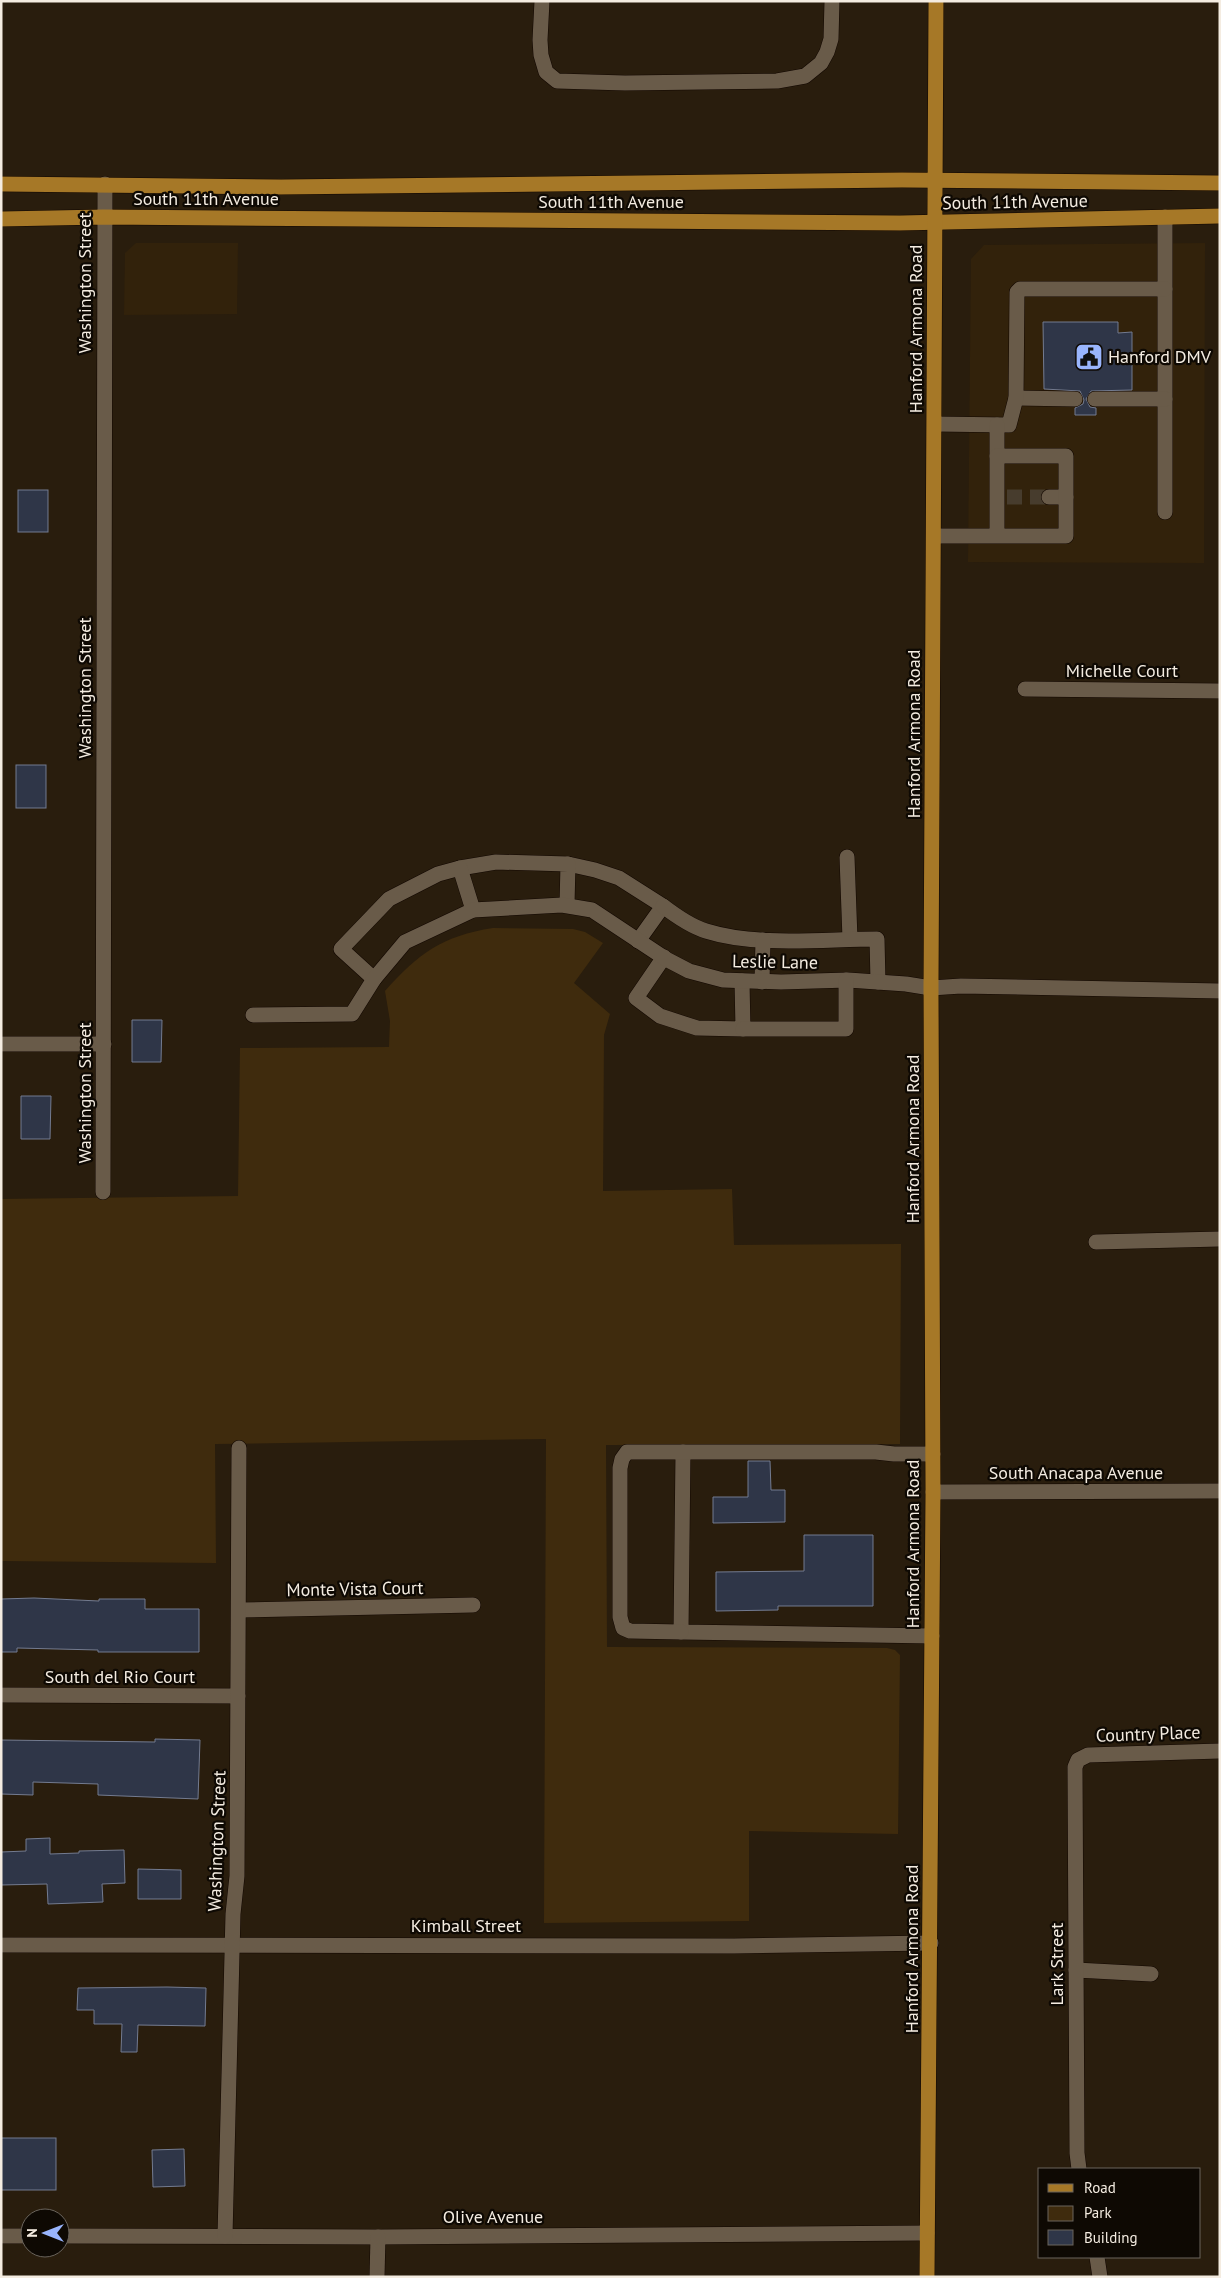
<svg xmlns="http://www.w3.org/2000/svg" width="1221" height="2278" font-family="'PT Sans',sans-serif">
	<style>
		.built { fill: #32220b }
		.green { fill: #3f2b0d }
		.building { fill: #2f3648; stroke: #737b90 }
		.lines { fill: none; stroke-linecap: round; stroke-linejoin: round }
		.minor-tunnel { stroke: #473c2d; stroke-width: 15; stroke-dasharray: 15 8; stroke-linecap: butt }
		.minor-casing { stroke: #120700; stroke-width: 16 }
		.major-casing { stroke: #120700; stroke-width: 16 }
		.minor { stroke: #695b49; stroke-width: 15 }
		.major { stroke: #a67827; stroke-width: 15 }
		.labels { text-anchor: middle; stroke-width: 4.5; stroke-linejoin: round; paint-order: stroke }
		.street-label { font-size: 18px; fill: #f4ece1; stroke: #0e0903 }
		.poi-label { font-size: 18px; fill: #f4ece1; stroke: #0e0903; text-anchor: start }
	</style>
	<rect width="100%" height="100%" fill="#291d0d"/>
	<!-- built -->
	<g class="built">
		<path d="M136,243h102l-1,71 -113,1 1,-62z"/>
		<path d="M1205,243l-1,320 -236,-1 3,-303 13,-14z"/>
	</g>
	<!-- green -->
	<path class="green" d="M493,928l80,1 12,3 18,11 -29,40 36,31 -6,21 -1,156 129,-2 2,56 167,-1 -1,200 -294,1 1,202 280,1 8,2 5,5 -2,179 -149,-3v90l-205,2 2,-484 -331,5 1,119 -215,-2v-362l237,-3 2,-148 149,-1 1,-26 -5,-30c34,-38 57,-55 108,-63z"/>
	<!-- building -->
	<g class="building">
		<path d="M1043,322h75v11l14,-1v58l-41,1 -5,8 4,8 6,1v7h-21v-7l8,-4 1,-4 -4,-9 -36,-2z"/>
		<rect x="18" y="490" width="30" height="42"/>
		<rect x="16" y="765" width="30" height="43"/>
		<path d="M132,1020h30l-1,42h-29z"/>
		<path d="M21,1096h30l-1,43h-29z"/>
		<path d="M748,1461h22l1,29h14v32l-72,1v-26h35z"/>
		<path d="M804,1535h69v71h-95v4l-62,1v-39l88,-1z"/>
		<path d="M34,1598l65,3v-2h46v10h54v43h-101v-2l-81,-2v4h-16v-53z"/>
		<path d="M155,1739l45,1 -2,59 -100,-4v-11l-65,-2v13l-32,-1v-54l154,2z"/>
		<path d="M50,1838v16l29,-1v-2l45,-1 1,33 -23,1 1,18 -55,2 -1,-20 -46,1v-33l25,-1v-12z"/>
		<path d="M138,1869l43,1v29h-43z"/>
		<path d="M167,1987l39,1 -1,38 -67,-1 -1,27h-16l1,-28h-28v-14h-17l1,-22z"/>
		<rect x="1" y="2138" width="55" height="52"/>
		<path d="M184,2149l1,37 -32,1 -1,-37z"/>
	</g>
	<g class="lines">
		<!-- minor-tunnel -->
		<path class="minor-tunnel" d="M1007,497h42"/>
		<defs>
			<g id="minor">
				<path d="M542,1l-2,39 1,15 5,17 11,9 68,2 152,-2 28,-5 16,-13 6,-11 4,-13 1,-38"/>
				<path d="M1165,217v295"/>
				<path d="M1016,398l59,1"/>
				<path d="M1095,399h70"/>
				<path d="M935,424l74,1 7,-27 1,-106 3,-3h145"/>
				<path d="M997,425v31"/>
				<path d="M1049,497h17"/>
				<path d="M934,536h132v-80h-69v80"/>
				<path d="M1025,689l195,2"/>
				<path d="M847,857l3,82"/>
				<path d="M568,864l27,6 24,8 44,28 -25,35"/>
				<path d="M460,868l36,-6 72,2 -1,41"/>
				<path d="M663,906c13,10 27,20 43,25 51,16 118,8 171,8l1,43"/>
				<path d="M664,957l-28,41 24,18 37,12 46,1 -1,-48"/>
				<path d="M374,979l-33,-30 48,-50 49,-25 22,-6 13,42"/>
				<path d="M762,982l1,-42"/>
				<path d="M253,1015l99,-1 22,-35 31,-37 68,-32 89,-5 30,5 74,49 23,12 34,9 58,2 67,-2 58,4 25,4 30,-2 259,5"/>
				<path d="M743,1029h103v-49"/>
				<path d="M1,1044h103"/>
				<path d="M103,1192l2,-1008"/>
				<path d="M1096,1242l124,-3"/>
				<path d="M683,1452l-2,180 251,4"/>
				<path d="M933,1492l287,-1"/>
				<path d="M239,1610l234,-5"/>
				<path d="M681,1632l-51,-1 -7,-3 -3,-11v-149l2,-9 5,-7h249l18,2h39"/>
				<path d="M1,1695l237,1"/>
				<path d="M1,1945l733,1 197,-3"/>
				<path d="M1076,1970l75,4"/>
				<path d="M1079,2169l-2,-16 -2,-386 3,-7 10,-5 132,-4"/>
				<path d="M1,2236h29"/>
				<path d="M60,2236l318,1 549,-4"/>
				<path d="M225,2236l8,-322 4,-38 2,-428"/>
				<path d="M1097,2257l3,20"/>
				<path d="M377,2277l1,-40"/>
			</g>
			<g id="major">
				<path d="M1,184l280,3 621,-7 318,3"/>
				<path d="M1,219l102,-2 797,6 320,-7"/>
				<path d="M927,2277l6,-785 -2,-504 5,-987"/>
			</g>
		</defs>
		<!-- minor casing -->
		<use href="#minor" class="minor-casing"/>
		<!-- major casing -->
		<use href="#major" class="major-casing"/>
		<!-- minor -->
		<use href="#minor" class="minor"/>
		<!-- major -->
		<use href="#major" class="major"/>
	</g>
	<!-- icons -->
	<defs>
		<symbol id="civic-square" viewBox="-11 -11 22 22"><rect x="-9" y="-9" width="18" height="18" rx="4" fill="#99b5fd" stroke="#0e0903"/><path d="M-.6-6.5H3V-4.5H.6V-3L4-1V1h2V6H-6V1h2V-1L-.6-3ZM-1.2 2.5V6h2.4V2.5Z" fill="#111"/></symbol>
	</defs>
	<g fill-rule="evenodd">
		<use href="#civic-square" x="1073" y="341" width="32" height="32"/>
	</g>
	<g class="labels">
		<!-- street labels -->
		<g class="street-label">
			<text x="206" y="205">South 11th Avenue</text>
			<text x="611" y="208">South 11th Avenue</text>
			<text transform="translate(1015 202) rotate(-1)" y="6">South 11th Avenue</text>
			<text transform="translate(85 283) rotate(-90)" y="6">Washington Street</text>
			<text transform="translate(916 329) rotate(-90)" y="6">Hanford Armona Road</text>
			<text x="1122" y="677">Michelle Court</text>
			<text transform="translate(85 688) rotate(-90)" y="6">Washington Street</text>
			<text transform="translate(914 734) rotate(-90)" y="6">Hanford Armona Road</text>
			<text transform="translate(775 962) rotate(1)" y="6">Leslie Lane</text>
			<text transform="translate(85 1093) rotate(-90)" y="6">Washington Street</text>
			<text transform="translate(913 1139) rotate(-90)" y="6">Hanford Armona Road</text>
			<text x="1076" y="1479">South Anacapa Avenue</text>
			<text transform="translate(913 1544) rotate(-90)" y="6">Hanford Armona Road</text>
			<text transform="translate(355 1589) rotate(-1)" y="6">Monte Vista Court</text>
			<text x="120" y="1683">South del Rio Court</text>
			<text transform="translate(1148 1734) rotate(-2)" y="6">Country Place</text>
			<text transform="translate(217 1841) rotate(-88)" y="6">Washington Street</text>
			<text x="466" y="1932">Kimball Street</text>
			<text transform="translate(912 1949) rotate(-90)" y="6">Hanford Armona Road</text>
			<text transform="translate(1057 1964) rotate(-90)" y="6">Lark Street</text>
			<text x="493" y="2223">Olive Avenue</text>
		</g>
		<!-- poi labels -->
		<g class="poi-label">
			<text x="1108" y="363">Hanford DMV</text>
		</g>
	</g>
	<!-- border -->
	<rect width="1221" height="2278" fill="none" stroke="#f4ece1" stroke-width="5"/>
	<!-- legend -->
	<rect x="1038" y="2168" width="162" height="90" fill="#0e0903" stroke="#6a645c"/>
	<rect x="1048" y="2184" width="25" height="8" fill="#a67827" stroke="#6a645c"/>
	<text x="1084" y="2193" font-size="15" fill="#f4ece1">Road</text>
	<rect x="1048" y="2206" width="25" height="15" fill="#3f2b0d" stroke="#6a645c"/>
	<text x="1084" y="2218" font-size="15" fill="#f4ece1">Park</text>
	<rect x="1048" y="2230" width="25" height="15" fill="#2f3648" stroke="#6a645c"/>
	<text x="1084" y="2243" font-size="15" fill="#f4ece1">Building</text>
	<!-- north arrow -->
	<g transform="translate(45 2233) rotate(270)"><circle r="24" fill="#0e0903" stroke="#6a645c"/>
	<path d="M0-4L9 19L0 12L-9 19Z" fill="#99b5fd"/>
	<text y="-8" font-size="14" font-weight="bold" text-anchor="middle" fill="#f4ece1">N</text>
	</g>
</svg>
